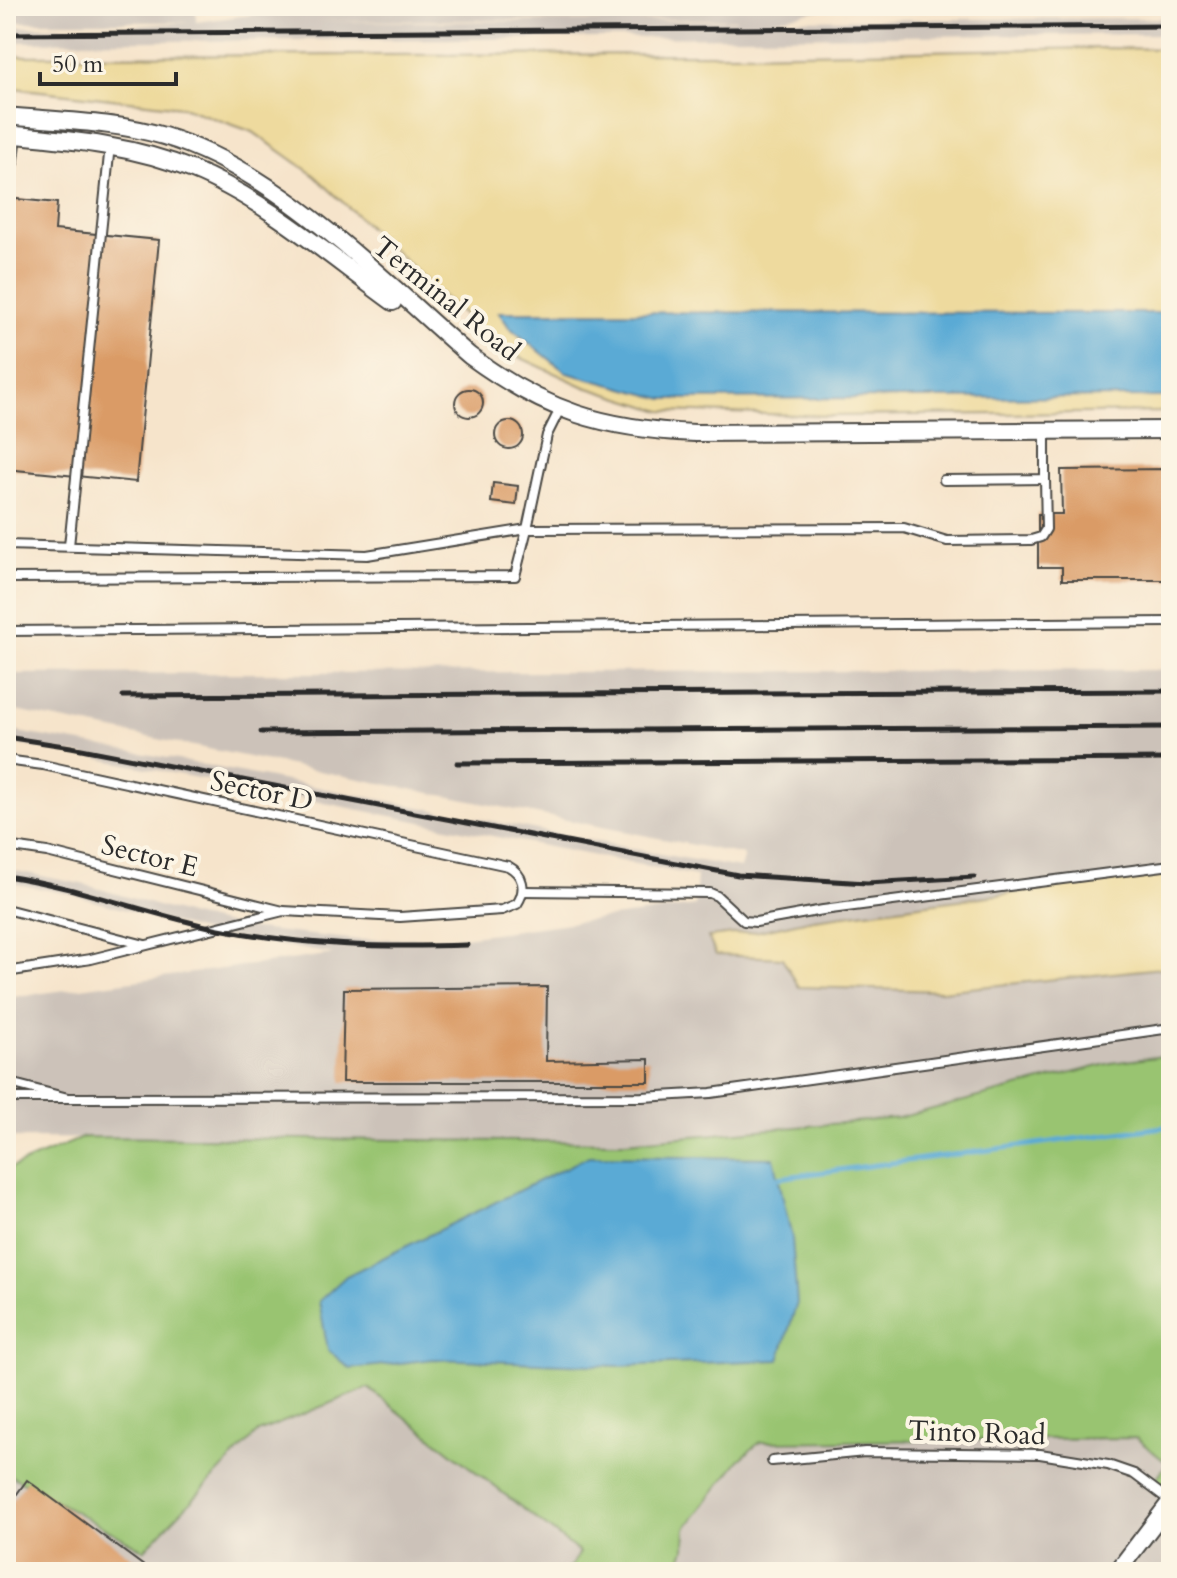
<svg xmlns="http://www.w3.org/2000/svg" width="1177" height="1578" font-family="Cardo,serif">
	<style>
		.industrial { fill: #ccc2b9; fill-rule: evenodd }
		.green { fill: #99c471; stroke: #62784e; stroke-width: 2 }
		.sand { fill: #eeda9e; stroke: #8c8264; stroke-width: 2 }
		.water { fill: #5aaad5; stroke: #426a80; stroke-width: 2 }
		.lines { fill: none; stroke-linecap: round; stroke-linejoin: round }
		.stream { stroke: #5aaad5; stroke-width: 5 }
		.building { fill: #da9b66 }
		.service-casing { stroke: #494743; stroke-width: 12 }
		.minor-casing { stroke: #494743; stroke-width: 20 }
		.service { stroke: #fff; stroke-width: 8 }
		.minor { stroke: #fff; stroke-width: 16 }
		.rail { stroke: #2b2b2b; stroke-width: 5 }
		.labels { text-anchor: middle; stroke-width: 8; stroke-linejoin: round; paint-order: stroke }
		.street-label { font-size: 28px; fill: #2b2b2b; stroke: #fcf5e5 }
	</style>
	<rect width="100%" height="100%" fill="#fcf5e5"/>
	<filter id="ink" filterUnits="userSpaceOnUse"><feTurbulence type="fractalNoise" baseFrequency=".0125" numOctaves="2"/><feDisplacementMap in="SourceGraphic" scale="16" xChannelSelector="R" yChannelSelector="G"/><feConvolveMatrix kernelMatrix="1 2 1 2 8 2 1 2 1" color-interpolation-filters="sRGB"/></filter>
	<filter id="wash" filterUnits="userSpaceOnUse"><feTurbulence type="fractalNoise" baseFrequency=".006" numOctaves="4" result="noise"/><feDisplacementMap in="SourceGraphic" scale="32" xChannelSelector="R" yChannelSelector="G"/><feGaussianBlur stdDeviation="1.8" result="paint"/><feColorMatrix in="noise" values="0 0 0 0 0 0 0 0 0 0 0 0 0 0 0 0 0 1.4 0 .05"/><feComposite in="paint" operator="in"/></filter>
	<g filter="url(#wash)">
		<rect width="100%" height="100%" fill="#f6e4cb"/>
		<!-- industrial -->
		<g class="industrial">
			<path d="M6,6h190v16l62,-8 34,-8h547l-67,14 399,-2v16l-1165,8v-15l127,-1 58,-4h-185zM736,20l-304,2 -119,-1 423,-2z"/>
			<path d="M1171,670v385l-60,8 -213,55 -273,24 -619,-4v-140l328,-44 -118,-19 -150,-42 -60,-11v-13l80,16 106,31 53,12 113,12 107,-3 230,-31 2,-30 -632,-124 -59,-9v-13l151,26 508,99 75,13 4,-13 -738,-146v-35z"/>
			<path d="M368,1388l212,165 -14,19h-560v-99l138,77 114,-118z"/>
			<path d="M1136,1438l32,25 -1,24 4,-5v90h-495l9,-23 1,-21 53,-68 21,-18z"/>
		</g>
		<!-- green -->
		<path class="green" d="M1171,1055v427l-4,5 -13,-5 13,-19 -31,-25 -376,4 -21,18 -53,68 -1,21 -9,23h-110l14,-19 -212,-165 -110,44 -114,118 -138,-77v-69l3,-7 -3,-1v-226l78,-33 541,5 273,-24 213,-55z"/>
		<!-- sand -->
		<g class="sand">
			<path d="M1103,48l68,1v363l-340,4 -169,-5 -77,-24 -75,-34 -71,-60 -124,-117 -62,-44 -71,-25 -176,-20v-31l727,-2z"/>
			<path d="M1171,872v95l-229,24 -143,-4 -17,-29 -66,-3 -8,-18 51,-6 54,-12z"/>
		</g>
		<!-- water -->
		<g class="water">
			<path d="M499,312l672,1v84l-507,2 -97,-26 -58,-46z"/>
			<path d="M589,1156l185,2 18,80 5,65 -18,57 -162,6 -183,-7 -84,10 -22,-19 -9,-49 27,-25z"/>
		</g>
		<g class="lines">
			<!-- stream -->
			<path class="stream" d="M778,1178l393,-52"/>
		</g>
		<g id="blocks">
			<!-- building -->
			<g class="building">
				<path d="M6,198l51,5 -2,27 104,10 -23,242 -130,-13z"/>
				<circle cx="469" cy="403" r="14"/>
				<circle cx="509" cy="435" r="14"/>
				<path d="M1171,469v111h-109v-13h-24v-53h24l-1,-44z"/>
				<path d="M493,483l25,3 -2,19 -25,-3z"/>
				<path d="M547,987l-1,74 103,-2v23h-307l2,-93z"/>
				<path d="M27,1480l125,92h-146v-63z"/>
			</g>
		</g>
	</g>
	<g filter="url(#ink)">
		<use href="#blocks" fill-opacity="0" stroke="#494743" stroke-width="2"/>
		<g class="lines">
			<defs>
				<g id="service">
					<path d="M6,176l7,-9 4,-32"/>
					<path d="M944,480l101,-1v-49"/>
					<path d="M6,545l361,10 160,-26 20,-94 13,-26"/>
					<path d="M69,546l41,-401"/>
					<path d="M6,578l509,-2 12,-47 377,-1 43,13 84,-1 10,-3 5,-8 -1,-50"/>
					<path d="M6,631l1165,-9"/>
					<path d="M6,760l37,5 465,101c15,8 19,23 9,38l-15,6 -102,7 -117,-6 -192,48 -85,13"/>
					<path d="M6,846l41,6 236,59"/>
					<path d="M523,891l187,2 7,3 27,25 12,1 67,-12 348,-45"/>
					<path d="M6,909l139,36"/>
					<path d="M6,1082l62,16h-62"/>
					<path d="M68,1098l574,-1 69,-4 460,-65"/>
					<path d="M772,1461l93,-9 175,2 68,11 26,9 36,27"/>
				</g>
				<g id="minor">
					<path d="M6,116c52,5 107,5 158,20 114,34 216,142 306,220 75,55 133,73 225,77l476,-3"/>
					<path d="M6,134c64,6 127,11 187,36 70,28 139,88 200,132"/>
					<path d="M1117,1572l54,-71"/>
				</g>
			</defs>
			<!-- service casing -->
			<use href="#service" class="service-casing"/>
			<!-- minor casing -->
			<use href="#minor" class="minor-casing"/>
			<!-- service -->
			<use href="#service" class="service"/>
			<!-- minor -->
			<use href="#minor" class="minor"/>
			<!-- rail -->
			<g class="rail">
				<path d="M6,34l1165,-8"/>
				<path d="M123,696l1048,-5"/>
				<path d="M261,732l910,-5"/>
				<path d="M6,737l65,10 667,128 129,8 107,-6"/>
				<path d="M457,763l714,-4"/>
				<path d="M6,876c73,11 141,38 213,53 85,17 162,19 248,16"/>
			</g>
		</g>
	</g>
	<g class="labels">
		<!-- street labels -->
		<g class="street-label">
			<text transform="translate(447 298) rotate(39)" y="10">Terminal Road</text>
			<text transform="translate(262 790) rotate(12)" y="10">Sector D</text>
			<text transform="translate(150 855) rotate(14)" y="10">Sector E</text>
			<text transform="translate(977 1432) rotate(2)" y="10">Tinto Road</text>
		</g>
	</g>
	<!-- margin -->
	<rect width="1177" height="1578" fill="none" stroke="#fcf5e5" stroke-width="32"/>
	<!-- scale -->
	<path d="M40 72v12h136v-12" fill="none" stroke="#2b2b2b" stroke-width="4"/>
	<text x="52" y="72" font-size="24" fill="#2b2b2b" stroke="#fcf5e5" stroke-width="6" paint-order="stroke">50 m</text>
</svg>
